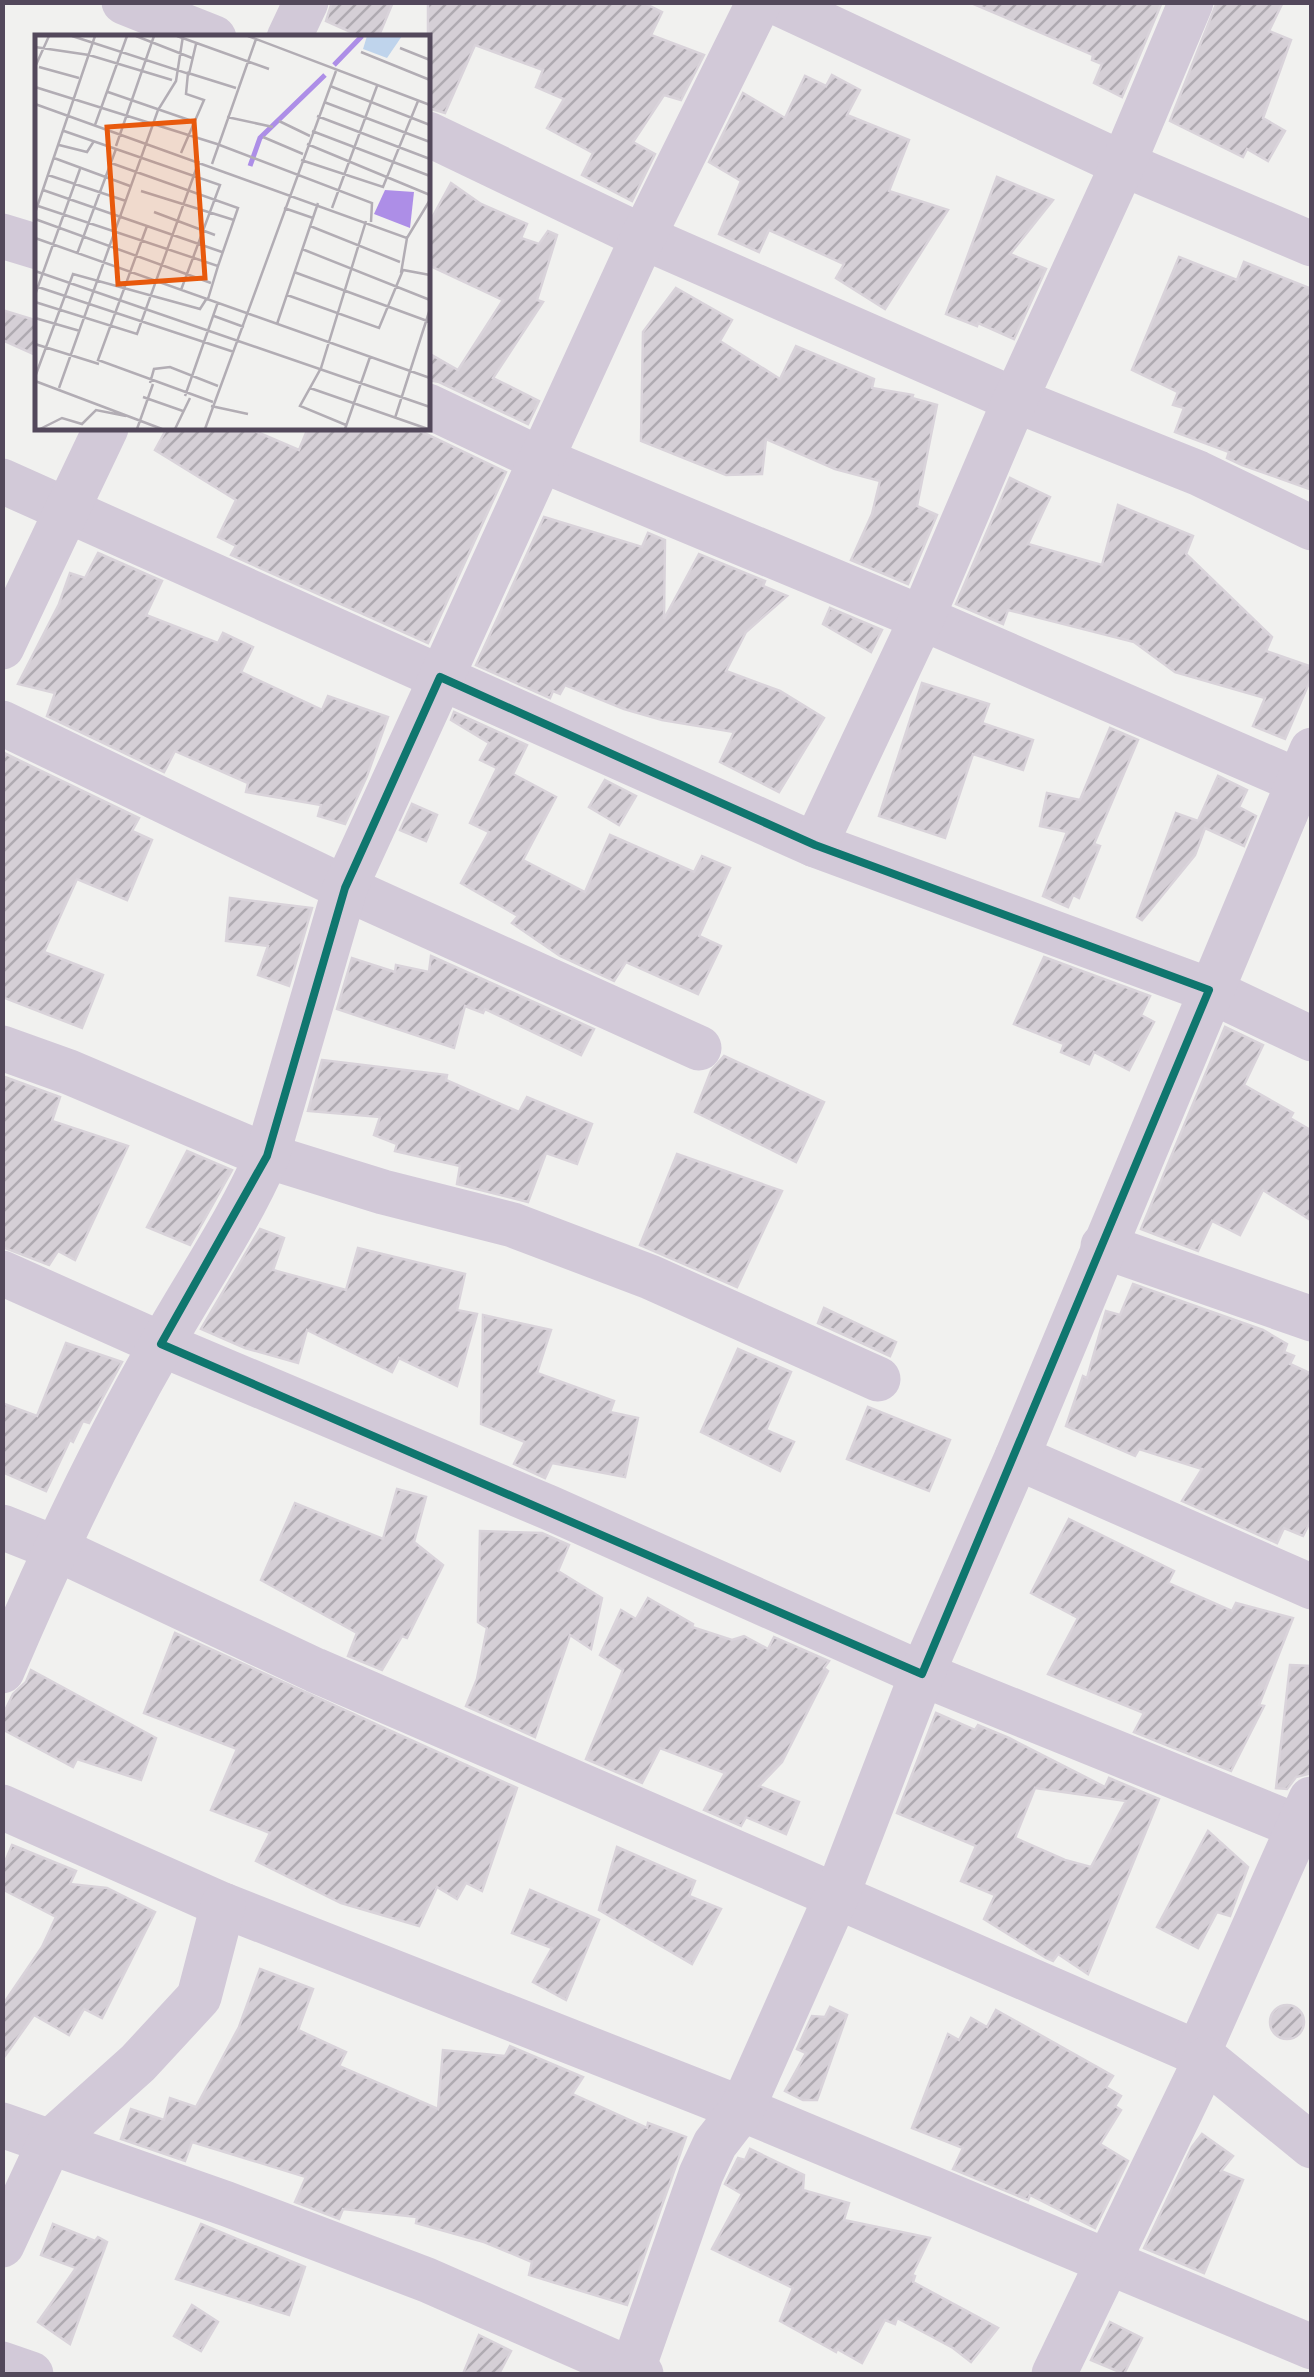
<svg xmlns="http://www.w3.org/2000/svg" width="1314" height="2377" font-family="'Titillium Web',sans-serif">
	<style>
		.building { fill: url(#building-hatch); stroke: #d9d3da; stroke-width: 2.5; fill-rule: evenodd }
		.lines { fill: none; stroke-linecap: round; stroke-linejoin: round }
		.minor { stroke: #d2c9d8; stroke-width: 45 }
		.marked { fill: none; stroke: #0f766e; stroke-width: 8; stroke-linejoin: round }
		.inset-river { fill: none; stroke: #ad8ee7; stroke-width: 5 }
		.inset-road { fill: none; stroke: #b2adb4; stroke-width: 2.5 }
		.view { fill: #e8590c; fill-opacity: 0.15; stroke: #e8590c; stroke-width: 5 }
		.inset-edge { fill: none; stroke: #53485b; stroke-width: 5 }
	</style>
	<defs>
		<pattern id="building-hatch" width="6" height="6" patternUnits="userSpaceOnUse" patternTransform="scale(2.5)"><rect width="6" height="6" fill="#d5cfd6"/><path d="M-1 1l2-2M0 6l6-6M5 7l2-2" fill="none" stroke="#afaab1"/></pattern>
	</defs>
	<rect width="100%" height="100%" fill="#f1f1ef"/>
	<!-- building -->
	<g class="building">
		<path d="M332,2h61l-15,36h-14l-38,-17z"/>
		<path d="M428,2h214l20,10 -11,23 53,20 -23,45 -17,-5 -31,47 22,12 -23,47 -50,-26 11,-22 -46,-25 17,-29 -28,-12 7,-17 -68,-25 -30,68 -17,-5z"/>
		<path d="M969,2h193l-40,95 -28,-14 8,-19 -10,-4 1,-5z"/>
		<path d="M1217,2h66l-14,29 22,9 -28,78 22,13 -17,30 -21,-12 -4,8 -73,-36z"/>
		<path d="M832,75l28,15 -13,25 62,25 -20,51 59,19 -63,99 -49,-31 8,-14 -75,-34 -10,22 -40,-18 22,-53 -32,-19 34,-69 42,25 20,-42 21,10z"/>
		<path d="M997,177l56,23 -43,54 36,15 -32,70 -36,-16 -1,3 -31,-12z"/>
		<path d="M451,183l30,21 46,20 -6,14 18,6 9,-13 9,4 -20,65 6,2 -50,76 46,23 -11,23 -89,-42 -11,-2v-27l30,17 45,-70 -75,-35v-40z"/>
		<path d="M1179,257l58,23 7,-18 68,27v201l-70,-25 -15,-7 2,-6 -54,-20 9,-24 -11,-3 5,-13 -46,-22z"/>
		<path d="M676,288l56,32 -12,21 60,38 16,-33 78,33 -2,9 41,7 -1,3 25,7 -20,101 20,9 -29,69 -57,-24 21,-46 8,-33 -45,-12 -69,-30 -4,35 -36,1 -85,-34 2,-109z"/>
		<path d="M2,310l36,11v35l-36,-16z"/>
		<path d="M167,428h81l51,22 9,-22h106l92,44 -78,171 -197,-88 5,-9 -18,-9 18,-37 -81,-50z"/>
		<path d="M1010,478l40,19 -22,47 74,21 16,-60 75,31 -7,18 86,83 -6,14 46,16v9l-27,63 -32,-13 12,-28 -90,-26 -41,-30 -126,-32 -5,14 -47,-20z"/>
		<path d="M544,517l98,30 6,-14 17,7 -1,79 35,-65 66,27 -2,5 24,10 -41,36 -20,39 54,20 44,27 -45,74 -59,-30 14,-30 -72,-12 -38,-11 -59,-24 -5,9 -7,-3 -3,7 -74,-33z"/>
		<path d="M98,553l64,28 -16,34 72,28 5,-10 30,14 -12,25 81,38 6,-14 60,21 -21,59 -22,48 -27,-8 3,-11 -75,-13 2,-9 -73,-32 -11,21 -117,-56 8,-23 -37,-9 41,-80 11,-31 15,5z"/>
		<path d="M830,608l52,22 -11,22 -48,-28z"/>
		<path d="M922,683l67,21 -7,19 51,17 -10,30 -50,-16 -28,84 -66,-22z"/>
		<path d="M454,712l73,33 -14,29 43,23 -33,63 62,32 25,-57 84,37 8,-16 28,12 -31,68 22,10 -23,48 -72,-32 -12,19 -54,-25 -48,-33 6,-7 -57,-33 28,-51 -19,-9 27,-55 -17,-8 9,-17 -38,-23z"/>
		<path d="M1110,728l28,12 -44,104 6,2 -21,52 -6,-3 -5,12 -25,-11 24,-64 -27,-6 7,-33 33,7z"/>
		<path d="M2,752l137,66 -7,13 20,9 -25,60 -50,-21 -33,73 59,23 -21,53 -80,-31z"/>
		<path d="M1218,776l29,14 -8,17 17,9 -12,30 -39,-18 -10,27 -53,65 -5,-3 39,-104 22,8z"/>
		<path d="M605,780l31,16 -17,29 -30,-18z"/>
		<path d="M412,804l25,11 -11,26 -26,-11z"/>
		<path d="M230,898l82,10 -23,78 -31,-11 10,-29 -42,-5z"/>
		<path d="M431,956l163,73 -13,26 -96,-46 -2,4 -18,-7 -11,42 -117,-39 15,-51 43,14 1,-7 33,7z"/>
		<path d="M1044,957l106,39 -9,19 13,7 -25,48 -35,-18 -5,12 -28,-12 3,-8 -50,-20z"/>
		<path d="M1225,1027l38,18 -19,40 49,28 -3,5 22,13v90l-49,-31 -23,45 -28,-14 -14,30 -57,-22z"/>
		<path d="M724,1056l100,46 -28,60 -101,-50 16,-41z"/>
		<path d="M322,1060l125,15 -1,5 73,32 8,-15 65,27 -15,40 -31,-11 -18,49 -71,-18 3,-18 -65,-15 2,-7 -23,-9 6,-18 -72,-6z"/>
		<path d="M2,1076l58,21 -8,24 76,25 -53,114 -17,-9 -9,14 -47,-18z"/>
		<path d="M187,1151l45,19 -42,75 -43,-18z"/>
		<path d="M677,1154l105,37 -45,96 -97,-42z"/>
		<path d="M260,1229l24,9 -11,32 73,20 12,-42 107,26 -8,36 20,4 -20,72 -58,-28 -7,14 -85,-42 -9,33 -53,-15 -44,-19z"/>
		<path d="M1133,1284l130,46 24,14 -3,8 10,4 -4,8 22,10v144l-9,18 -19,-8 -7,15 -95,-42 20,-32 -63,-20 -4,7 -69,-30 17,-50 4,2 19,-67 14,4z"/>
		<path d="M824,1308l72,34 -6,14 -72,-33z"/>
		<path d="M483,1315l68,15 -14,43 77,28 -4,11 28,6 -13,59 -73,-14 -7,15 -31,-14 11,-22 -44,-18z"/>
		<path d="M66,1343l56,19 -33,61 -6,-2 -10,21 -3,-2 -24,51 -44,-19v-69l35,13z"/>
		<path d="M738,1349l53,23 -25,58 28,12 -14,29 -79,-39z"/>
		<path d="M868,1407l82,33 -21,51 -82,-32z"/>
		<path d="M397,1489l29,8 -12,45 29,23 -36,73 -5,-2 -20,34 -34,-14 9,-23 -96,-53 34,-77 88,36z"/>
		<path d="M1069,1519l105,52 -6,12 64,28 4,-8 57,15 -34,87 5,1 -33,65 -97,-39 10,-19 -96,-39 30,-56 -47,-25z"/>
		<path d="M480,1531l62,2 27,12 -11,26 44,27 -11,51 -21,-14 -35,102 -69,-31 11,-27 10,-51 -9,-6z"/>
		<path d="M648,1598l45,26 -1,3 40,13 12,-4 24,13 6,-12 55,24 -5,7 4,3 -46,91 -23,24 40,16 -13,32 -40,-17 -5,9 -37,-16 21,-37 -65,-25 -18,35 -56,-24 37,-89 -23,-15 21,-45 15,9z"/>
		<path d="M175,1633l342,155 -35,103 -16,-8 -9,16 -20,-12 -18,39 -78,-23 -85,-42 14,-28 -59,-23 26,-61 -93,-36z"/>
		<path d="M1290,1665l22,1v107l-16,4 -9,12 -11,-1z"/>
		<path d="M31,1670l125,68 -15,42 -64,-21 -4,8 -71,-38v-12l11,-23 13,-12z"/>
		<path d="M936,1713l39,17 3,-5 31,13 96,49 4,-9 50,21 -71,175 -30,-20 -5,7 -7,-3 -62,-39 11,-24 -34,-14 15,-35 -79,-33zM1035,1788l91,13 -35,66 -26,-7 -50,-22z"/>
		<path d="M1208,1831l40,36 -18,49 -13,-4 -19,36 -41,-21z"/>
		<path d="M12,1845l64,26 -6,13 37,4 48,24 -53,106 -18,-9 -15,26 -35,-20 -32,45v-54l40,-59 14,-30 -54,-28v-20z"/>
		<path d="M617,1847l78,34 -6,15 32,13 -29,55 -93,-54z"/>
		<path d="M530,1890l69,30 -33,80 -33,-18 19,-34 -40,-15z"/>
		<path d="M260,1969l53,20 -15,41 48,22 -7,14 99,43 5,-59 62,6 5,-10 73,31 -11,17 75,34 1,-5 38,14 -59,168 -98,-30 3,-13 -48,-20 -68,-19 1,-6 -74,-8 -4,10 -44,-17 11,-25 -114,-35 -7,19 -64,-22 10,-30 33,11 6,-22 26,9 43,-80z"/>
		<circle cx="1287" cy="2022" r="17"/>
		<path d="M830,2007l17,8 -30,85h-14l-18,-9 21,-38 -9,-4 15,-33 13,1z"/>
		<path d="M996,2010l117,66 -7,11 15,9 -6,10 6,4 -21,34 28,17 -33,67 -65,-33 -2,5 -75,-31 10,-21 -51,-20 36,-94 11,6 12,-22 16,9z"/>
		<path d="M1202,2134l31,22 -12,15 22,9 -39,93 -60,-25 48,-101z"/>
		<path d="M750,2149l54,26 -1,15 46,13 -5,17 86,18 -18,37 3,1 -2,6 85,46 -27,34 -18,-14 -56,-30 -2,6 -10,-4 -23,43 -25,-14 -1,3 -56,-31 13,-33 -81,-39 30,-55 -17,-10 13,-26 7,2z"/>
		<path d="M53,2224l42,17 3,-4 9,5 -37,102 -32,-22 38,-54 -35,-13z"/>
		<path d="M201,2224l104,43 -16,48 -113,-36z"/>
		<path d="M192,2305l26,17 -17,29 -27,-15z"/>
		<path d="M1110,2322l32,16 -18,36 -33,-14z"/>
		<path d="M479,2335l32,16 -12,23h-36z"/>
	</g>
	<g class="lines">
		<!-- minor -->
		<g class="minor">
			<path d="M124,2l90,36"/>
			<path d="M776,2l347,162 189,80"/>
			<path d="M289,38l17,-36"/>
			<path d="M428,134l215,103 372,163 183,73 114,55"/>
			<path d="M2,236l36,11"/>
			<path d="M428,406l114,54 380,158 390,169"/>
			<path d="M2,481l813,364 394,145 103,49"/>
			<path d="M2,647l104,-219"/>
			<path d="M2,723l343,165 354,160"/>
			<path d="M815,845l107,-227 93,-218 108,-236 68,-162"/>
			<path d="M2,1048l67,24 198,84 116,36 130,33 137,52 228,102"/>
			<path d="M1103,1246l209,73"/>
			<path d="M2,1273l159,71 389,164 372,166 377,153"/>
			<path d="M1017,1457l295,130"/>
			<path d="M2,1527l53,21 260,122 883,383 114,93"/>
			<path d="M2,1671c48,-113 100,-223 161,-329 35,-62 76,-121 104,-186l78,-268 298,-651 116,-235"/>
			<path d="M2,1807l221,98 519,204 570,238"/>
			<path d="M1198,2053l113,-254"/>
			<path d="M2,2125l225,79 200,76 214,94"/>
			<path d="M2,2245l48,-103 88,-79 61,-66 24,-92"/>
			<path d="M2,2364l29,10"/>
			<path d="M631,2374l70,-200 14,-30 27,-35 95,-214 85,-221 95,-217 295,-707"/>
			<path d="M1054,2374l152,-315"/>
		</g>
	</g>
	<!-- marked area -->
	<path class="marked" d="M440,677l375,168 394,145 -287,684 -761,-330 106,-188 78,-268z"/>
	<!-- overview -->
	<g transform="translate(35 35)">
		<rect width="395" height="395" fill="#f1f1ef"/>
		<path d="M332,1h35l-15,22 -24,-9z" fill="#bfd4ec"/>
		<path d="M350,155l29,2 -4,36 -36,-14z" fill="#ad8ee7"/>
		<path class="inset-river" d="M299,30l28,-29M215,131l10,-28 65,-63"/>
		<path class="inset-road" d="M37,1l117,38 7,-30M101,1l56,22M142,1l92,33M213,1l182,69M0,12l54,8 83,25M365,13l30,12M326,17l69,28M0,32l14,-31M4,32l40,11M295,51l100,39M0,52l182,57 155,59 -1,19M73,57l87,30M289,67l106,40M0,69l372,134 -6,35M282,81l113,43M192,82l46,10M244,86l31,15M60,90l32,-89M29,96l156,54 -39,105M277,96l118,45M228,102l40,17M272,109l123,51M24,110l28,7 7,-11M81,111l38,-110M146,118l23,-53 -18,-6 2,-21 48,15M19,123l76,28M266,125l82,27 35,-86M76,128l127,45 -20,58M177,129l44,-125M13,140l78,26M8,155l179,62M106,156l93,29M0,170l183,61 -10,33M249,173l29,10M297,173l45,-122M119,177l61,23M0,178l60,-177M0,184l176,64M112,191l-49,134 115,42M275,191l90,36M0,203l395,140M372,203l23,-38M267,214l128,51M42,219l39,-105M0,236l395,136M259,237l136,50M0,251l199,66M0,260l45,-126M252,260l92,33 24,-58 27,5M0,267l102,32 62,-173M179,281l30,11M0,283l45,13M242,289l41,-121M0,309l64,20M0,342l38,-103 127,35 7,-11M0,346l127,48M115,348l4,-14 16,-2 48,19M24,353l99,-278 18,-29 7,-45M275,353l118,41M150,361l33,-94M108,362l40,14M176,371l37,8M360,383l35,-109M311,390l-46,-19 21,-38 45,-147M5,394l22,-11 20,6 14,-14 30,6M102,394l16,-45M140,394l15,-31M170,394l131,-358M310,394l25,-72"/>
		<path class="view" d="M159,86l11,157 -87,6 -11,-157z"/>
		<rect width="395" height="395" class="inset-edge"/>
	</g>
	<!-- border -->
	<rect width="1314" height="2377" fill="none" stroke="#53485b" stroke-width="10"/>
</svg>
